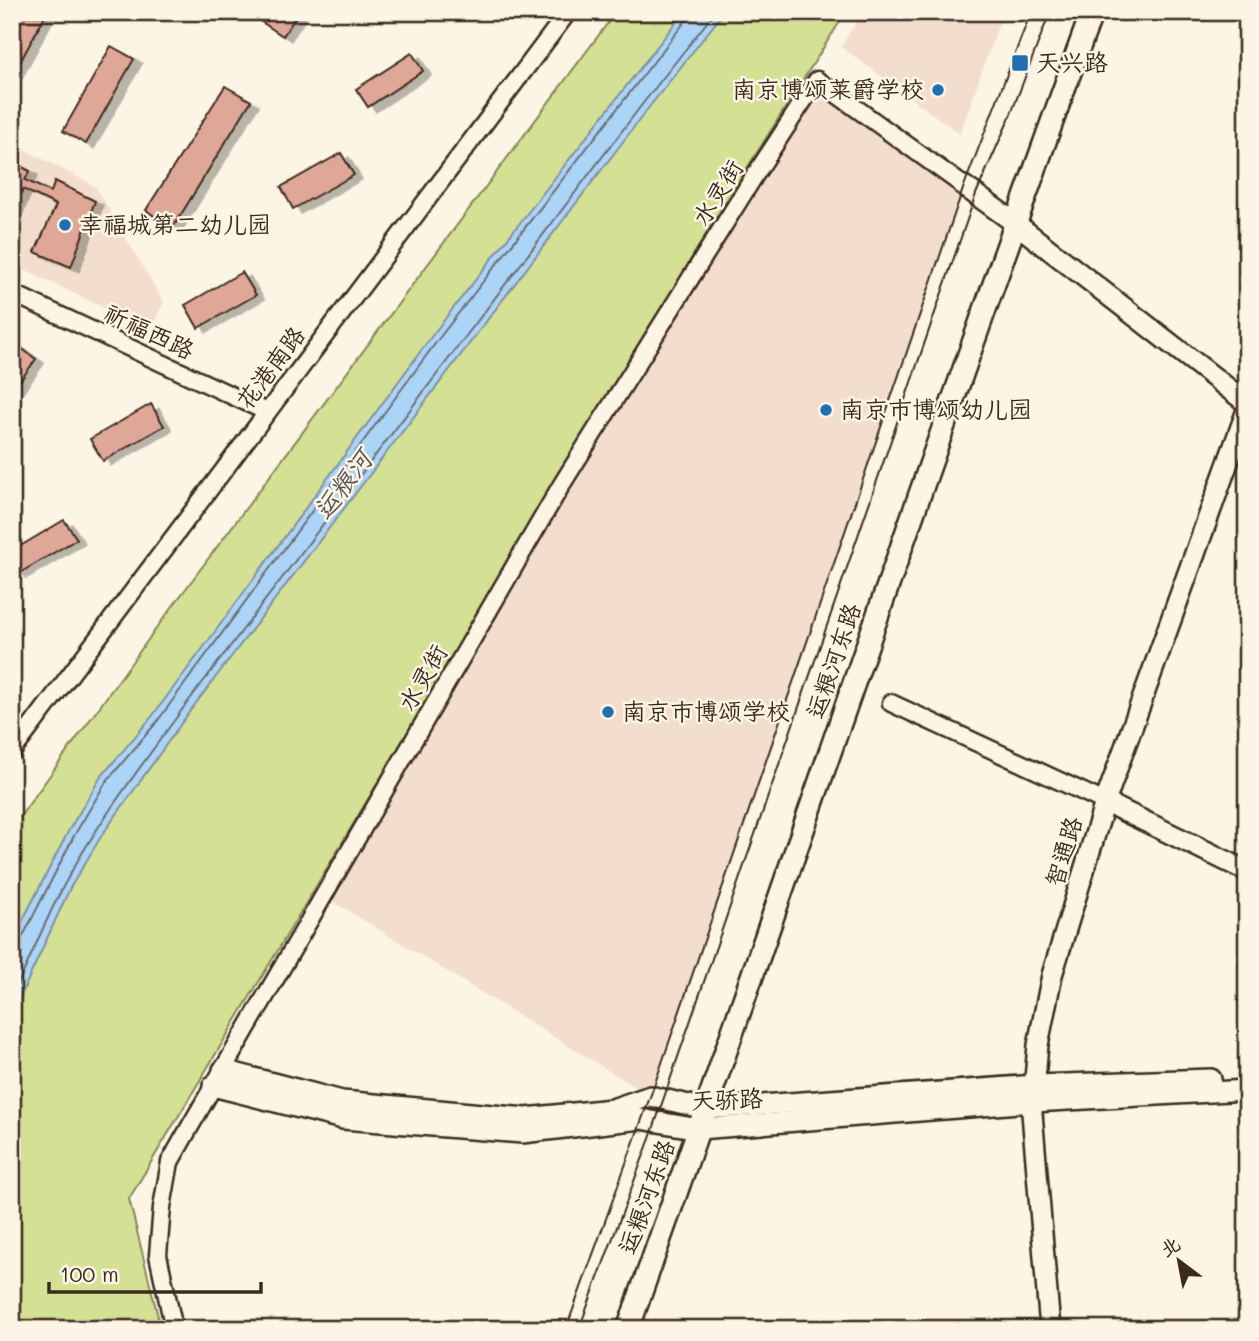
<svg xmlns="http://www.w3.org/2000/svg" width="1259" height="1341" font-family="Mali,'LXGW WenKai TC',sans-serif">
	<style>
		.built { fill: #f3dece }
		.green { fill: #d4e093; stroke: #888558; stroke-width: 2 }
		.water { fill: #acd4f7; stroke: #7f90a0; stroke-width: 2 }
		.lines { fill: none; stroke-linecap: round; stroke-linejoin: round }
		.shore { stroke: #686e75; stroke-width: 2 }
		.building { fill: #dfa798; stroke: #3b2a1e; stroke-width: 2; filter: url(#shadow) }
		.minor-casing { stroke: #3b2a1e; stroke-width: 21 }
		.tertiary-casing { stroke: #3b2a1e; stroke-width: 24 }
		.secondary-casing { stroke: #3b2a1e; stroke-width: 26 }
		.minor { stroke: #fcf5e5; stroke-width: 16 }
		.tertiary { stroke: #fcf5e5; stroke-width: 19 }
		.secondary { stroke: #fcf5e5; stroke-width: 21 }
		.tram { stroke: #3b2a1e; stroke-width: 2 }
		.poi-dot { fill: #1f6fb2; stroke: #fcf5e5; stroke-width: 2.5 }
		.labels { text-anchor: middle; stroke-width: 5; stroke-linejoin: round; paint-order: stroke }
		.poi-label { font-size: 24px; fill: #3b2a1e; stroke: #fcf5e5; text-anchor: start }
		.street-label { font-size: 24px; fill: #3b2a1e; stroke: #fcf5e5 }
		.water-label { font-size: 26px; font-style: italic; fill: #575454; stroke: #fcf5e5 }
	</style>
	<defs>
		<filter id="shadow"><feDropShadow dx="8" dy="4.5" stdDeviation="0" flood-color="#0004"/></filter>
	</defs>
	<rect width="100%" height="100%" fill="#fcf5e5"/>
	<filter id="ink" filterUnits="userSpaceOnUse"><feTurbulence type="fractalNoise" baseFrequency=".0143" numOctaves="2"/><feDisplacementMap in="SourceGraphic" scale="14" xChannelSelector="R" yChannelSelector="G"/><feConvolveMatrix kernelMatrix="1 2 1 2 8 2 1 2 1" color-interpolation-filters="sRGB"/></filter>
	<g filter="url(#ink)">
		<!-- built -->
		<g class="built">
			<path d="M862,12h141l-43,122 -119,-87z"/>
			<path d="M817,80l147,106 -314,910 -326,-200 359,-604z"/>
			<path d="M12,143l83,43 69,116 -14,28 -138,-66z"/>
		</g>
		<!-- green -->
		<path class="green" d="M616,12h230l-128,202 -589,985 32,130h-149v-497l7,-14 139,-192z"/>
		<!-- water -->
		<path class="water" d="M684,12h40l-74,94 -460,605 -88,124 -32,53 -58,127v-74l57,-111 31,-52 50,-59 45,-60 239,-326z"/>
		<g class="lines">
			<!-- shore -->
			<g class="shore">
				<path d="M12,942l6,-1 4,-3 53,-104 31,-52 50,-59 284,-386 247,-318 2,-7"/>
				<path d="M12,997c18,-38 33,-76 52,-112 34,-64 79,-121 120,-178l460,-605 71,-90"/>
			</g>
		</g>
		<!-- building -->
		<g class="building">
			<path d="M16,12h31l-35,65v-58z"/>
			<path d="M265,12h34l-16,24 -23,-15z"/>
			<path d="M111,46l23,13 -48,85 -23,-13z"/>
			<path d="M412,53l11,18 -55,36 -12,-18z"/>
			<path d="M225,86l26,15 -79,128 -26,-19z"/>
			<path d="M341,153l13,22 -61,34 -12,-22z"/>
			<path d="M12,162l18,9 -5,9 26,12 4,-11 40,20 -24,66 -36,-15 21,-47 -33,-16 -11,26z"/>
			<path d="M242,272l14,23 -58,33 -13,-23z"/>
			<path d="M14,343l22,16 -24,33v-46z"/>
			<path d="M151,404l13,22 -61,35 -13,-22z"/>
			<path d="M64,520l13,19 -59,35 -6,-9v-14z"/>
		</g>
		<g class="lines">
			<defs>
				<g id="minor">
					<path d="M12,293l255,119"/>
					<path d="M891,703l214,99"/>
					<path d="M12,752l556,-740"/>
					<path d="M174,1329l-16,-74 4,-48 8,-45 22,-39 370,-639 193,-309 62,-95 147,106"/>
				</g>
				<g id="tertiary">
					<path d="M964,186l51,37 232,180"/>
					<path d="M1105,802l142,69"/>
					<path d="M223,1070l119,31 184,17 86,-9 38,-13 56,13 329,-24 176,-6"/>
					<path d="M213,1086l130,33 179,14 119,-14 58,10 334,-27 214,-12"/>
					<path d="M1050,1329l-18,-216 6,-68 14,-70 53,-173 142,-392"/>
				</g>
				<path id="secondary" d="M628,1329c156,-438 304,-880 464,-1317"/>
			</defs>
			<!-- minor casing -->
			<use href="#minor" class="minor-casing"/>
			<!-- tertiary casing -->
			<use href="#tertiary" class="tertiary-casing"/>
			<!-- secondary casing -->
			<use href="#secondary" class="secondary-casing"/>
			<!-- minor -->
			<use href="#minor" class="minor"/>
			<!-- tertiary -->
			<use href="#tertiary" class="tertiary"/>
			<!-- secondary -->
			<use href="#secondary" class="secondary"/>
			<!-- tram -->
			<g class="tram">
				<path d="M566,1329l88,-243 310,-900 67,-174"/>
				<path d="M579,1329l70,-188 327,-947 33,-75 41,-107"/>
			</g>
		</g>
	</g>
	<!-- markers -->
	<g class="poi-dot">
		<rect x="1011" y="54" width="18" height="18" rx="3.5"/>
		<circle cx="938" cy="90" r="7"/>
		<circle cx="65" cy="225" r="7"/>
		<circle cx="826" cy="410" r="7"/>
		<circle cx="608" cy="712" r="7"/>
	</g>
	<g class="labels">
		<!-- poi labels -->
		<g class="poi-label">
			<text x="1036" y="71">天兴路</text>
			<text x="924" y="98" text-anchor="end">南京博颂莱爵学校</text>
			<text x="79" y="233">幸福城第二幼儿园</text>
			<text x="840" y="418">南京市博颂幼儿园</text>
			<text x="622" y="720">南京市博颂学校</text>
		</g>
		<!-- street labels -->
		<g class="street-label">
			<text transform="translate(718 193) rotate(-58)" y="8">水灵街</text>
			<text transform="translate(149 332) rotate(25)" y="8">祈福西路</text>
			<text transform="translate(271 368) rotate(-53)" y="8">花港南路</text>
			<text transform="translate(834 661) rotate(-71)" y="8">运粮河东路</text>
			<text transform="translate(423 678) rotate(-60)" y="8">水灵街</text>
			<text transform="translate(1064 852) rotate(-73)" y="8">智通路</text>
			<text transform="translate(727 1100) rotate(-2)" y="8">天骄路</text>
			<text transform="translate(647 1197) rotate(-70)" y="8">运粮河东路</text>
		</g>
		<!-- water labels -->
		<g class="water-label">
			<text transform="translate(343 485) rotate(-53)" y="9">运粮河</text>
		</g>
	</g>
	<!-- margin -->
	<rect width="1259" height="1341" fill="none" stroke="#fcf5e5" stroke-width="42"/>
	<rect x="21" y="21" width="1217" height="1299" fill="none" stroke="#3b2a1e" stroke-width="2.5" filter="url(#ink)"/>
	<!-- north arrow -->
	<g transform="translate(1179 1261) rotate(328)" stroke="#fcf5e5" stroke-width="5" paint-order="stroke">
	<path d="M0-5L12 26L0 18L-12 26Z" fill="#3b2a1e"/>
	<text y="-10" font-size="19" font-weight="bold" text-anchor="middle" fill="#3b2a1e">北</text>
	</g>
	<!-- scale -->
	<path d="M49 1282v10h212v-10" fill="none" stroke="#3b2a1e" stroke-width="3.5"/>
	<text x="60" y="1282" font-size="21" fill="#3b2a1e" stroke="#fcf5e5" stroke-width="5" paint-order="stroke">100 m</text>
</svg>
